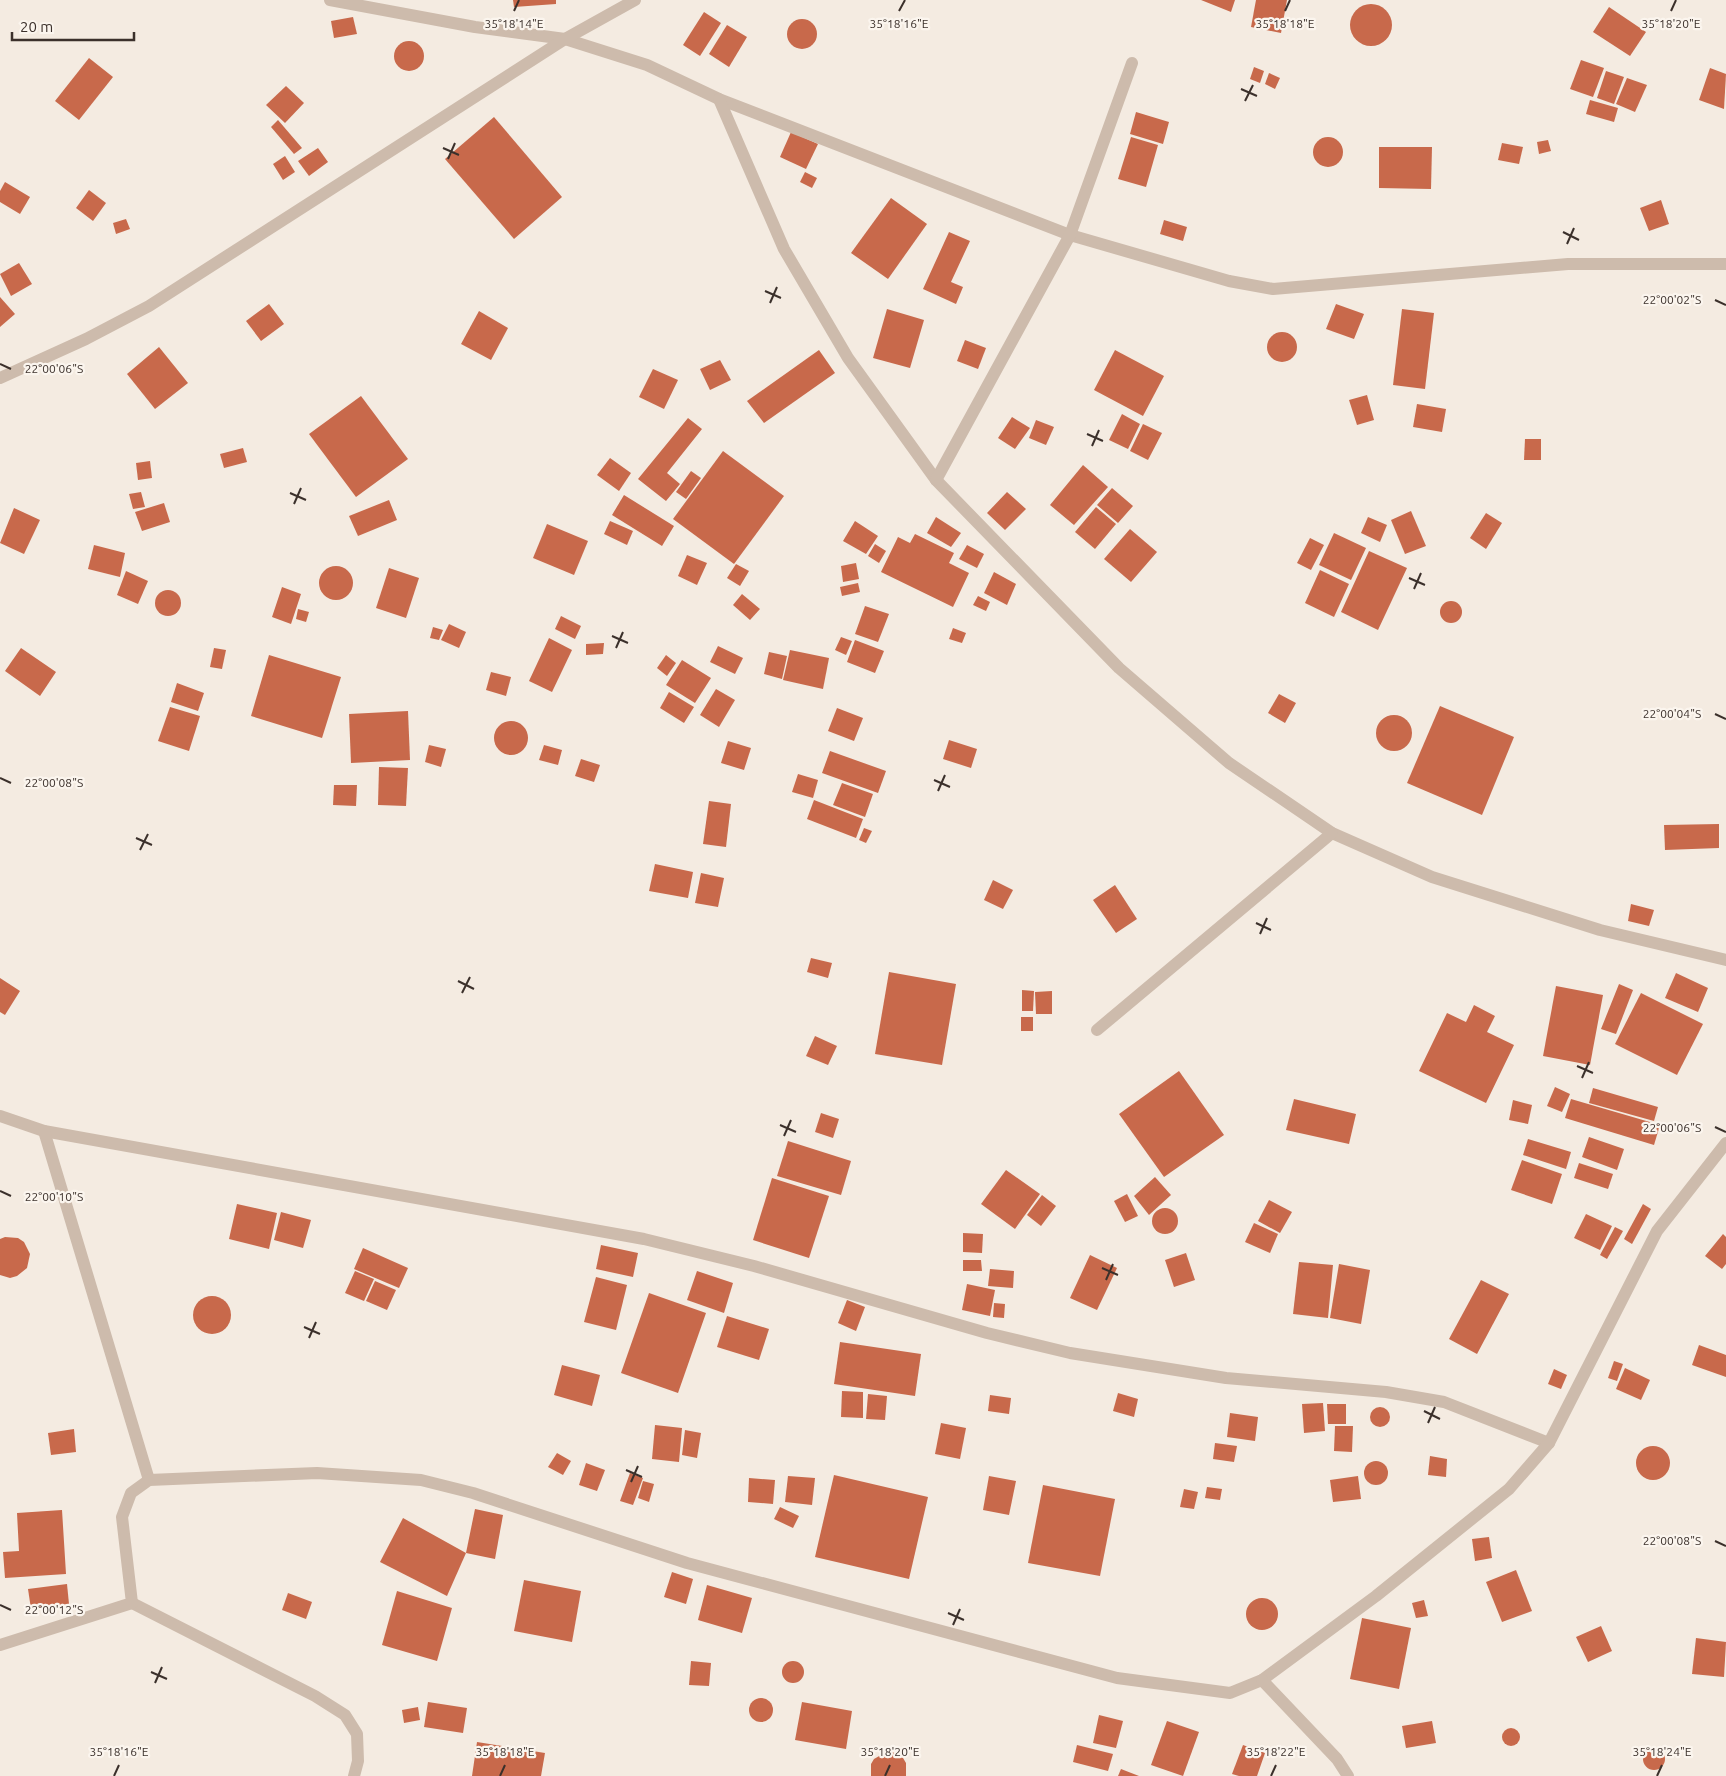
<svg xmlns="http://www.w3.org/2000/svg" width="1726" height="1776" font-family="Ubuntu,sans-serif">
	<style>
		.building { fill: #c8694b }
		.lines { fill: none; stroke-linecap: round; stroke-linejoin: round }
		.minor { stroke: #cdbbac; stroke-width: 12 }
		.ticks { fill: none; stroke: #3b302b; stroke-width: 2 }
		.ticks-label { font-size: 12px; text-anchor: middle; fill: #3b302b; stroke: #fbf5ee; stroke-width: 4.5; stroke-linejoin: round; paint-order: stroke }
	</style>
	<rect width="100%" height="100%" fill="#f4ebe1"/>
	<!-- building -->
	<g class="building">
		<path d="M513,0h43v4l-42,3z"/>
		<path d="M1201,0h34l-4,12z"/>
		<path d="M1256,0h31l-6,33 -30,-6z"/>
		<circle cx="1371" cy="25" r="21"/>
		<path d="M1609,7l37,25 -16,24 -37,-24z"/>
		<path d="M704,12l17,11 -21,33 -17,-11z"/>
		<path d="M353,17l4,17 -23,4 -3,-17z"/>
		<circle cx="802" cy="34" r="15"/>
		<path d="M727,25l20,12 -18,30 -20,-13z"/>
		<circle cx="409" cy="56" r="15"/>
		<path d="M89,58l24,19 -34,43 -24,-19z"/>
		<path d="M1581,60l23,8 -11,29 -23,-8z"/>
		<path d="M1254,67l10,4 -4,12 -10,-4z"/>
		<path d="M1710,68l16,6 -2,35 -25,-9z"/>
		<path d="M1606,71l18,6 -10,27 -17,-6z"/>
		<path d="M1269,73l11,5 -5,11 -10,-5z"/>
		<path d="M1627,78l20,7 -12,27 -19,-8z"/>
		<path d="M286,86l18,17 -19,20 -19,-18z"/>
		<path d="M1590,100l28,8 -4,14 -28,-8z"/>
		<path d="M1136,112l33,10 -6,22 -33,-10z"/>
		<path d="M494,117l68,80 -48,42 -69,-80z"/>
		<path d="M278,120l24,28 -8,6 -23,-27z"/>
		<path d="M791,132l27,12 -12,25 -26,-12z"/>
		<path d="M1131,137l27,8 -12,42 -28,-8z"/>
		<circle cx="1328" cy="152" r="15"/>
		<path d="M1548,140l3,11 -12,3 -2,-12z"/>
		<path d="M1502,143l21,4 -4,17 -21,-4z"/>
		<path d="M1379,147h53l-1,42 -52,-1z"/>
		<path d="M318,148l10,14 -19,14 -11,-15z"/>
		<path d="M285,156l10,16 -12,8 -10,-16z"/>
		<path d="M805,172l12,6 -5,10 -12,-6z"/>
		<path d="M5,182l25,15 -10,17 -20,-12v-11z"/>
		<path d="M89,190l17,13 -13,18 -17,-13z"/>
		<path d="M891,198l36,26 -39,55 -37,-26z"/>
		<path d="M1661,200l8,24 -20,7 -9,-23z"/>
		<path d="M126,219l4,10 -14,5 -3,-11z"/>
		<path d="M1164,220l23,7 -4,14 -23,-7z"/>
		<path d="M949,232l21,9 -19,41 12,5 -7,17 -33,-15z"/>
		<path d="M19,263l13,21 -21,12 -11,-22z"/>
		<path d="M0,297l15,17 -15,13z"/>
		<path d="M269,304l15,20 -23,17 -15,-20z"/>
		<path d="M1336,304l28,10 -10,25 -28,-10z"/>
		<path d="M887,309l37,11 -14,48 -37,-10z"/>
		<path d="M1402,309l32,4 -9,76 -32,-4z"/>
		<path d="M479,311l29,17 -17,32 -30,-16z"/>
		<circle cx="1282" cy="347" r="15"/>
		<path d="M965,340l21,8 -8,21 -21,-8z"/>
		<path d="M159,347l29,36 -33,26 -28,-35z"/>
		<path d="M819,350l16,23 -71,50 -17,-22z"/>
		<path d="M1115,350l49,26 -21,40 -49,-26z"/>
		<path d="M720,360l11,20 -21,10 -10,-21z"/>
		<path d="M653,369l25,11 -14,29 -25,-12z"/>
		<path d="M1367,395l7,25 -17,5 -8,-25z"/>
		<path d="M361,396l47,63 -52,38 -47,-63z"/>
		<path d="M1417,404l29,5 -4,23 -29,-5z"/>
		<path d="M1122,414l18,10 -12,25 -19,-9z"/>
		<path d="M1012,417l18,11 -15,21 -17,-11z"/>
		<path d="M688,418l14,11 -35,44 13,11 -14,17 -28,-22z"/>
		<path d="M1036,420l18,7 -8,18 -17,-7z"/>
		<path d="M1143,424l19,9 -14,27 -18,-9z"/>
		<path d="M1525,439h16v21h-17z"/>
		<path d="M243,448l4,14 -23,6 -4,-14z"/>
		<path d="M723,451l61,45 -50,68 -61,-45z"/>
		<path d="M610,458l21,15 -12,18 -22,-16z"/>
		<path d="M150,461l2,17 -14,2 -2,-17z"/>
		<path d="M1083,465l25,22 -34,38 -24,-20z"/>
		<path d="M691,471l10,7 -15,21 -10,-7z"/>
		<path d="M1112,488l21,18 -15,17 -21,-18z"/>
		<path d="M141,492l4,15 -12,2 -4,-15z"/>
		<path d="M1007,492l19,17 -21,21 -18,-17z"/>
		<path d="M624,495l50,31 -12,20 -50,-31z"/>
		<path d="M389,500l8,20 -39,16 -9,-20z"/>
		<path d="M164,503l6,19 -28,9 -7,-19z"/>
		<path d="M1096,507l20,17 -21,25 -20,-17z"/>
		<path d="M14,508l26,12 -16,34 -24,-11z"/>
		<path d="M1411,511l15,35 -21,8 -14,-34z"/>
		<path d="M1486,513l16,10 -16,26 -16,-11z"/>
		<path d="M936,517l25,16 -10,14 -24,-14z"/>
		<path d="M1368,517l19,8 -7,17 -19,-9z"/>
		<path d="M610,521l23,10 -6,14 -23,-11z"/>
		<path d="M855,521l23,15 -12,18 -23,-13z"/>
		<path d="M547,524l41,17 -14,34 -41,-17z"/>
		<path d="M1130,529l27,23 -26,30 -27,-23z"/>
		<path d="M1334,533l32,15 -15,32 -32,-15z"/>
		<path d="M915,534l39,19 -5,10 20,10 -16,34 -72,-35 17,-35 12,6z"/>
		<path d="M1310,538l14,7 -13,25 -14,-7z"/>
		<path d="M875,544l11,7 -7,12 -11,-7z"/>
		<path d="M94,545l31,8 -5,24 -32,-8z"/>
		<path d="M967,545l17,9 -7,14 -18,-9z"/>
		<path d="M1369,551l38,17 -29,62 -37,-18z"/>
		<path d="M687,555l20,8 -10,22 -19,-9z"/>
		<path d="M856,563l3,16 -16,3 -2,-16z"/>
		<path d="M736,564l13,7 -9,15 -13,-8z"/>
		<circle cx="336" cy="583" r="17"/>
		<path d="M389,568l30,10 -13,40 -30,-10z"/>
		<path d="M1320,570l29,14 -15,33 -29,-14z"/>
		<path d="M126,571l22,10 -10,23 -21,-9z"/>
		<path d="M994,572l22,12 -9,21 -23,-12z"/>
		<path d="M858,583l2,9 -18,4 -2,-9z"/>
		<path d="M282,587l19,7 -10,30 -19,-7z"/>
		<circle cx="168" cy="603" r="13"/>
		<path d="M742,594l18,15 -10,11 -17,-15z"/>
		<path d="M978,596l12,6 -4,9 -13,-6z"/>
		<circle cx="1451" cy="612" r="11"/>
		<path d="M865,606l24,8 -11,28 -23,-8z"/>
		<path d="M298,609l11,3 -3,10 -10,-3z"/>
		<path d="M561,616l20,10 -6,13 -20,-10z"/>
		<path d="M449,624l17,8 -7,16 -18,-8z"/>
		<path d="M433,627l10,3 -4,10 -9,-2z"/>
		<path d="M953,628l13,5 -4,10 -13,-4z"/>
		<path d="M841,637l11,4 -6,14 -11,-5z"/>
		<path d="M549,638l23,12 -20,42 -23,-11z"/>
		<path d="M855,640l29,11 -9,22 -28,-11z"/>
		<path d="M604,643l-1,11 -17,1v-11z"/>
		<path d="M718,646l25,12 -8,16 -25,-12z"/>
		<path d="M21,648l35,24 -16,24 -35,-25z"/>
		<path d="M214,648l12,2 -4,19 -12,-2z"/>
		<path d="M790,650l39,8 -6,31 -40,-9z"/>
		<path d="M769,652l18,4 -5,23 -18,-5z"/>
		<path d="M269,655l72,22 -19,61 -71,-22z"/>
		<path d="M666,655l10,8 -9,13 -10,-8z"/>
		<path d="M682,660l29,18 -16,25 -29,-18z"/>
		<path d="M491,672l20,5 -5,19 -20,-6z"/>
		<path d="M177,683l27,10 -6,18 -27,-9z"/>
		<path d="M716,689l19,11 -16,27 -19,-12z"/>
		<path d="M669,692l25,15 -10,16 -24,-15z"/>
		<path d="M1279,694l17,9 -11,20 -17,-10z"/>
		<path d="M1440,706l74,31 -32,78 -75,-32z"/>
		<path d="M170,707l30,9 -11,35 -31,-10z"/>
		<path d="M837,708l26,10 -9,23 -26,-10z"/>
		<path d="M408,711l2,49 -59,3 -2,-49z"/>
		<circle cx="1394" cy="733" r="18"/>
		<circle cx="511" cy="738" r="17"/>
		<path d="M949,740l28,9 -6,19 -28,-9z"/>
		<path d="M728,741l23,7 -7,22 -23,-7z"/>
		<path d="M429,745l17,4 -5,18 -16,-5z"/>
		<path d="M544,745l18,5 -4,15 -19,-5z"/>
		<path d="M830,751l56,20 -8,22 -56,-20z"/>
		<path d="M581,759l19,6 -6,17 -19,-6z"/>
		<path d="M379,767l29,1 -2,38 -28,-1z"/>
		<path d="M798,774l20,6 -5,18 -21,-6z"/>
		<path d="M842,783l31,11 -8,23 -32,-12z"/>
		<path d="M334,785h23l-1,21 -23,-1z"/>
		<path d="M814,800l49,19 -7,19 -49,-19z"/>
		<path d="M709,801l22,3 -5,43 -23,-3z"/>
		<path d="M1719,824v24l-54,2 -1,-25z"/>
		<path d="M864,828l8,3 -6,12 -7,-3z"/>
		<path d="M655,864l38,8 -5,26 -39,-7z"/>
		<path d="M701,873l23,5 -6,29 -23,-4z"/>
		<path d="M993,880l20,10 -10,19 -19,-9z"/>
		<path d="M1115,885l22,34 -21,14 -23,-33z"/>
		<path d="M1631,904l23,6 -5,16 -21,-5z"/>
		<path d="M811,958l21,5 -4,15 -21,-6z"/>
		<path d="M889,972l67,12 -14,81 -67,-11z"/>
		<path d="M1676,973l32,15 -10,24 -33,-14z"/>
		<path d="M0,978l20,13 -15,24 -5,-3z"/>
		<path d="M1619,984l14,6 -17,44 -15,-5z"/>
		<path d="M1556,986l47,9 -13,70 -47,-9z"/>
		<path d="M1022,990l12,1 -1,20h-11z"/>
		<path d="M1052,991v23h-16l-1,-22z"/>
		<path d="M1641,993l62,31 -26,51 -62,-31z"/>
		<path d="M1474,1005l21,11 -8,16 27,13 -28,58 -67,-32 28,-58 19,9z"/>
		<rect x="1021" y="1017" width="12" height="14"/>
		<path d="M815,1036l22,10 -9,19 -22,-9z"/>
		<path d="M1179,1071l45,64 -60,42 -45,-63z"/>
		<path d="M1555,1087l15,7 -8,18 -15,-6z"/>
		<path d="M1593,1088l65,19 -4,14 -65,-18z"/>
		<path d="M1294,1099l62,15 -7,30 -63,-14z"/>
		<path d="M1571,1099l89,26 -6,20 -89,-27z"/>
		<path d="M1513,1100l19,5 -4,19 -19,-4z"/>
		<path d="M821,1113l18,6 -6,19 -18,-6z"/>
		<path d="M1589,1137l35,12 -7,21 -35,-13z"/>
		<path d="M1528,1139l43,13 -5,17 -43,-14z"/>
		<path d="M788,1141l63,20 -10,34 -64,-19z"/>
		<path d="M1522,1160l40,14 -10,30 -41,-14z"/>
		<path d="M1579,1163l34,11 -5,15 -34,-11z"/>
		<path d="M1006,1170l34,24 -25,35 -34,-25z"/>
		<path d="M1155,1177l16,18 -22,20 -15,-19z"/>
		<path d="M772,1178l57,18 -20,62 -56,-18z"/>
		<path d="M1127,1194l11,22 -13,6 -11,-21z"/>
		<path d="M1042,1195l14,11 -15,20 -14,-11z"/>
		<path d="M1269,1200l23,12 -12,21 -22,-12z"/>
		<path d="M237,1204l40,9 -8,36 -40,-10z"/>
		<path d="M1643,1204l8,5 -19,35 -8,-5z"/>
		<circle cx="1165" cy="1221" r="13"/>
		<path d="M281,1212l30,8 -8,28 -29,-8z"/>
		<path d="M1586,1214l26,12 -12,24 -26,-12z"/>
		<path d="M1254,1223l24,11 -8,19 -25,-11z"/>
		<path d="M1615,1227l8,4 -16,28 -7,-4z"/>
		<path d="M963,1233l20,1 -1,19 -19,-1z"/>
		<path d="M1723,1234l3,3v27l-4,5 -17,-13z"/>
		<path d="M5,1237l13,1 6,4 6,12 -3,14 -10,8 -7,2 -10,-3v-36z"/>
		<path d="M601,1245l37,8 -5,24 -37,-8z"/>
		<path d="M363,1248l45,20 -9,20 -45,-19z"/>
		<path d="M1186,1253l9,27 -21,7 -9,-27z"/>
		<path d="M1090,1255l27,13 -20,42 -27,-12z"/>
		<path d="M963,1260h18l1,11h-19z"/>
		<path d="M1299,1262l34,3 -5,53 -35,-4z"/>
		<path d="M1339,1264l31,6 -9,54 -31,-6z"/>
		<path d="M990,1269l24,2 -1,17 -25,-2z"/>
		<path d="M355,1271l19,8 -10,22 -19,-8z"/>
		<path d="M697,1271l36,12 -9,30 -37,-13z"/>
		<path d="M596,1277l31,8 -11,45 -32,-8z"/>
		<path d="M1481,1280l28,14 -32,60 -28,-15z"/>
		<path d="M375,1281l21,9 -9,20 -21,-9z"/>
		<path d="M967,1284l28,6 -5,26 -28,-6z"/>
		<path d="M649,1293l57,20 -28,80 -57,-20z"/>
		<circle cx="212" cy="1315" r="19"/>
		<path d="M847,1300l18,7 -9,24 -18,-8z"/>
		<path d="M994,1303l11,1 -1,14 -11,-1z"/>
		<path d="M727,1316l42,13 -10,31 -42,-13z"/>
		<path d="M840,1342l81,12 -6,42 -81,-12z"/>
		<path d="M1699,1345l27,10v22l-34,-12z"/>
		<path d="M1614,1361l9,3 -6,17 -9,-3z"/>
		<path d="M562,1365l38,10 -8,31 -38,-11z"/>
		<path d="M1625,1368l25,12 -9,20 -25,-11z"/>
		<path d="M1554,1369l13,6 -6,14 -13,-5z"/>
		<path d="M842,1391l21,1v26l-22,-1z"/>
		<path d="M1118,1393l20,6 -4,18 -21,-6z"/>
		<path d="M868,1394l19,2 -2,24 -19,-1z"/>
		<path d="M990,1395l21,3 -2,16 -21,-3z"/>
		<path d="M1323,1403l2,28 -21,2 -2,-29z"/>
		<path d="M1327,1404h19v20h-18z"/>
		<circle cx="1380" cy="1417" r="10"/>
		<path d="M1230,1413l28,4 -3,24 -28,-4z"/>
		<path d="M941,1423l25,5 -6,31 -25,-5z"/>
		<path d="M655,1425l27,3 -3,34 -27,-3z"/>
		<path d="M1335,1426h18l-1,26 -18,-1z"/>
		<path d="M74,1429l2,23 -25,3 -3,-22z"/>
		<path d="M685,1430l16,3 -4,25 -15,-3z"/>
		<path d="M1215,1443l22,3 -3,16 -21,-3z"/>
		<circle cx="1653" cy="1463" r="17"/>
		<path d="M557,1453l14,8 -8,14 -15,-8z"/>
		<path d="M1430,1456l17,3 -1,18 -18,-2z"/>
		<circle cx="1376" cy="1473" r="12"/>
		<path d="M586,1463l19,7 -8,21 -18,-6z"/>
		<path d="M630,1473l13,5 -10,27 -13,-4z"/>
		<path d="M834,1475l94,22 -19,82 -94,-22z"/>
		<path d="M788,1476l27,2 -3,27 -27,-3z"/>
		<path d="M989,1476l27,5 -7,34 -26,-5z"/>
		<path d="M1358,1476l3,23 -28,3 -3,-22z"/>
		<path d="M749,1478l26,2 -2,24 -25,-2z"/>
		<path d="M643,1481l11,3 -5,18 -11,-4z"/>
		<path d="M1043,1485l72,14 -15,77 -72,-13z"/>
		<path d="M1207,1487l15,2 -2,11 -15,-2z"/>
		<path d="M1184,1489l14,3 -4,17 -14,-2z"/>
		<path d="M780,1507l19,9 -6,12 -19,-9z"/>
		<path d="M475,1509l28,6 -8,44 -29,-6z"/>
		<path d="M62,1510l4,64 -61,4 -2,-26 16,-1 -2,-38z"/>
		<path d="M403,1518l63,35 -19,43 -67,-34z"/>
		<path d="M1489,1537l3,21 -17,3 -3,-22z"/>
		<path d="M1516,1570l16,41 -30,11 -16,-40z"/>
		<path d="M672,1572l21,7 -7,25 -22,-7z"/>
		<path d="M524,1580l57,11 -9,51 -58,-11z"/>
		<path d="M67,1584l2,20 -38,5 -3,-20z"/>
		<path d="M707,1585l45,13 -10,35 -44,-13z"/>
		<path d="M397,1591l55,17 -15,53 -55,-16z"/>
		<path d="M288,1593l24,9 -6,17 -24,-9z"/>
		<circle cx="1262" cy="1614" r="16"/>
		<path d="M1424,1600l4,16 -12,2 -4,-15z"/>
		<path d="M1362,1618l49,10 -12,61 -49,-10z"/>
		<path d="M1601,1626l11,25 -24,11 -12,-25z"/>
		<path d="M1696,1638l30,4 -2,35 -32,-3z"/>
		<circle cx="793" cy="1672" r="11"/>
		<path d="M691,1661l20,2 -2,23 -20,-1z"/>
		<circle cx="761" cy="1710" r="12"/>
		<path d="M428,1702l39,6 -4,25 -39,-6z"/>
		<path d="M802,1702l50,9 -6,38 -51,-9z"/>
		<path d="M418,1707l2,13 -16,3 -2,-13z"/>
		<path d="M1099,1715l24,6 -7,27 -23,-5z"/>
		<path d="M1167,1721l32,11 -16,44 -32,-11z"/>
		<path d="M1432,1721l4,22 -30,5 -4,-22z"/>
		<circle cx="1511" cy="1737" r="9"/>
		<path d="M477,1742l68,11 -4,23h-69z"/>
		<path d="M1077,1745l36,9 -5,17 -35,-9z"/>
		<path d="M1243,1745l22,8 -8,23h-18l-7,-2z"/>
		<circle cx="1654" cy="1759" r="11"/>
		<path d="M888,1751l10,3 5,4 3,5v13h-35v-12l3,-5z"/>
		<path d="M1121,1769l18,7h-21z"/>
	</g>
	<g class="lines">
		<!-- minor -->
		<g class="minor">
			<path d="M330,0l145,27 90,12 82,26 72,34 351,136 159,46 44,8 295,-25h158"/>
			<path d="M719,99l65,150 64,109 88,122 183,188 110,95 103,70 100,44 168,53 126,30"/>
			<path d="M0,378l86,-39 63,-33 416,-267 70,-39"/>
			<path d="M936,480l134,-245 62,-172"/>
			<path d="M1097,1030l235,-197"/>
			<path d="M0,1116l44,15 600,108 110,27 233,67 83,20 156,25 160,14 58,10 105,41"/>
			<path d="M44,1131l105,349"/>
			<path d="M132,1603l183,93 30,19 12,19 1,27 -4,15"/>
			<path d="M0,1645l132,-42 -10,-86 9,-24 18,-13 168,-7 104,7 52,13 214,70 430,115 113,15 32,-13 114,-84 133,-107 40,-46 108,-212 69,-88"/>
			<path d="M1262,1680l75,79 11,17"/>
		</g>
	</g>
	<!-- ticks -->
	<path class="ticks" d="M514,11l5,-11M899,11l6,-11M1285,11l5,-11M1671,11l5,-11M1241,89l16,7M1245,101l8,-16M443,148l16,7M448,159l7,-16M1563,232l16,8M1567,244l7,-16M765,291l16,7M1715,300l11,5M770,303l7,-16M0,364l11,5M1087,434l16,7M1092,446l7,-16M290,493l16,7M294,504l7,-16M1409,578l16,7M1414,589l7,-16M612,636l16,7M616,648l7,-16M1715,714l11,5M0,778l11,5M934,780l16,7M938,791l7,-16M136,838l16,7M140,850l8,-16M1256,923l15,7M1260,934l7,-16M458,981l16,8M462,993l8,-16M1577,1066l16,7M1582,1078l7,-16M780,1125l16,7M1715,1127l11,5M784,1136l7,-16M0,1191l11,5M1102,1268l16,7M1106,1280l7,-16M304,1327l16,7M309,1338l7,-16M1424,1411l16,8M1428,1423l7,-16M626,1470l16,7M631,1482l7,-16M1715,1541l11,5M0,1605l11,5M948,1613l16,7M953,1625l7,-16M151,1672l16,7M155,1683l7,-16M114,1776l5,-11M500,1776l5,-11M885,1776l5,-11M1271,1776l5,-11M1657,1776l5,-11"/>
	<g class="ticks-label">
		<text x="514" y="28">35°18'14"E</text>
		<text x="899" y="28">35°18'16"E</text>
		<text x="1285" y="28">35°18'18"E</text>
		<text x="1671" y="28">35°18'20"E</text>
		<text x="1672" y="304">22°00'02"S</text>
		<text x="54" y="373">22°00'06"S</text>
		<text x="1672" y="718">22°00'04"S</text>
		<text x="54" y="787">22°00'08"S</text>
		<text x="1672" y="1132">22°00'06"S</text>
		<text x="54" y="1201">22°00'10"S</text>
		<text x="1672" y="1545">22°00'08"S</text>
		<text x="54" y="1614">22°00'12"S</text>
		<text x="119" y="1756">35°18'16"E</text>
		<text x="505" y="1756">35°18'18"E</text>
		<text x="890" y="1756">35°18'20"E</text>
		<text x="1276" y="1756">35°18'22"E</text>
		<text x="1662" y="1756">35°18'24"E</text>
	</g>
	<!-- scale -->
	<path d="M12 32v8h122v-8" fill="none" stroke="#3b302b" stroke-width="2.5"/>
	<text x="20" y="32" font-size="15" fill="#3b302b" stroke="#fbf5ee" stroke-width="4" paint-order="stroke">20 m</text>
</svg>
